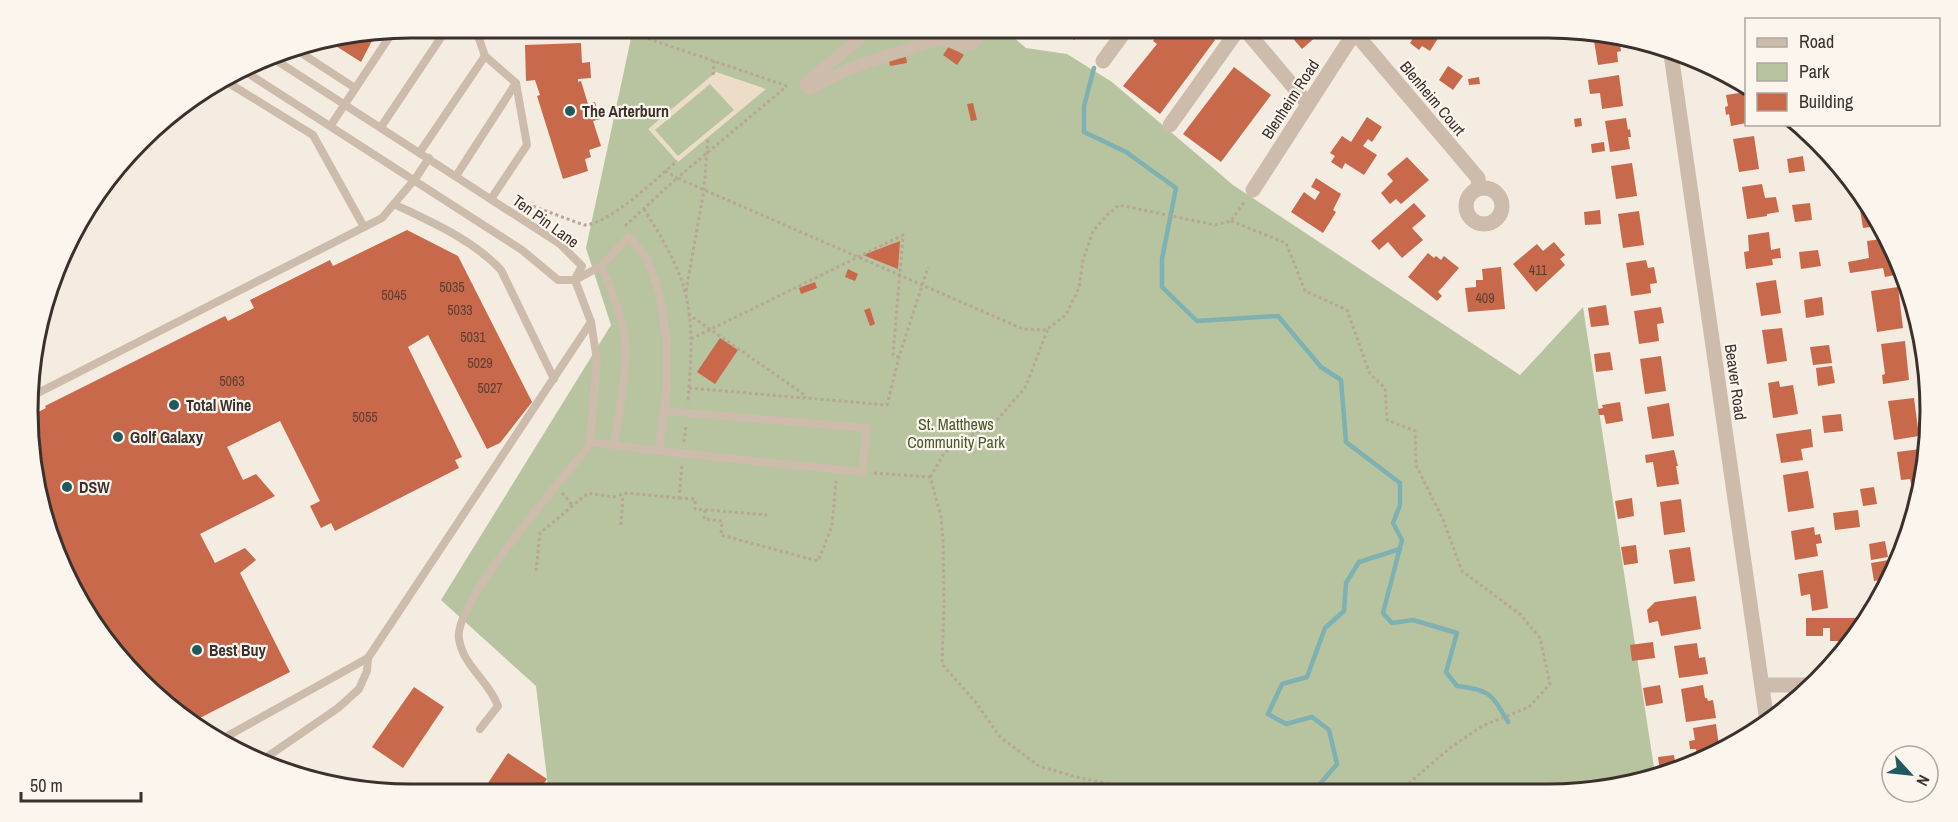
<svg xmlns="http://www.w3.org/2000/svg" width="1958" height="822" font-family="'Archivo Narrow',sans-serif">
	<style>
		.green { fill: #b8c4a0 }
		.plaza { fill: #ecdcc8; fill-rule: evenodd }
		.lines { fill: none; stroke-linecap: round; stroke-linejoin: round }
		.stream { stroke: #7fb0b2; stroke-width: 4.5 }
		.building { fill: #c8694b }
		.path { stroke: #b9a596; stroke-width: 3; stroke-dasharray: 3 3; stroke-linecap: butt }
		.service { stroke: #cdbbac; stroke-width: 8 }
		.pedestrian { stroke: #cdbbac; stroke-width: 12 }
		.minor { stroke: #cdbbac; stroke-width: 15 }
		.poi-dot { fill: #1f5a5e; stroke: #fbf5ee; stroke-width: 2 }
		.labels { text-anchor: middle; stroke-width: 4.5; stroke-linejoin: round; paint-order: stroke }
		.number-label { font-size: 14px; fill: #5e3e33 }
		.street-label { font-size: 16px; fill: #3b302b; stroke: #fbf5ee }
		.poi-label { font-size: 16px; font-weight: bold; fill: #3b302b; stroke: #fbf5ee; text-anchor: start }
		.park-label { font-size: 16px; fill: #4a5a2e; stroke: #fbf5ee }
		.rim { fill: none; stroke: #3b302b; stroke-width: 3 }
	</style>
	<rect width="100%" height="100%" fill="#f4ebe1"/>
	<!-- green -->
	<path class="green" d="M629,27h372l25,21 41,6 45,28 121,103 287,190 63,-68 72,467 -58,18 -1048,3 -13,-109 -95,-86 170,-275 -25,-77 47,-219z"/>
	<!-- plaza -->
	<path class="plaza" d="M716,72l50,17 -88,73 -30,-33zM710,84l24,26 -56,46 -23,-26z"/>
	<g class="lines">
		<!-- stream -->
		<g class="stream">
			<path d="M1094,68l-10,38v26l42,20 50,36 -14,71v28l35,34 81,-5 43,51 20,13 5,62 54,41v22l-7,18 9,17 -19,73 9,10 21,-3 44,13 -11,39 11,14c33,4 34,7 51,36"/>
			<path d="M1313,792l24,-28 -8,-34 -17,-13 -26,7 -18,-10 14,-30 25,-7 18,-49 19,-17 2,-28 13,-21 41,-13"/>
		</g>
	</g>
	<!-- building -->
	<g class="building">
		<path d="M1057,27h26l-9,13z"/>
		<path d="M1170,27h27l18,13 -55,74 -37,-28 34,-42 -4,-3 4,-5 4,3z"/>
		<path d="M1283,27h40l2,2 -23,20z"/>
		<path d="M1420,27h25l-15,24 -8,-5 -3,4 -9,-7z"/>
		<path d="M1509,27l1,8 -8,2 -1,-8z"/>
		<path d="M376,33l-15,29 -33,-21z"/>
		<path d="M1593,35l21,3 1,2 4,-1 2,12 -4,1 1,10 -20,3z"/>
		<path d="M581,43l1,20 8,-1 1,16 -13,1v3l3,-1 7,23 7,-2 5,17 -7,2 8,25 -12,4 2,7 -6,2 3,12 -25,8 -26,-83 3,-1 -5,-15 -9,1 -1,-36z"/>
		<path d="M949,46l15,9 -7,10 -14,-10z"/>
		<path d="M906,57l1,6 -17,3 -1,-5z"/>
		<path d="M1448,66l15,10 -10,14 -14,-10z"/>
		<path d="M1234,67l37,28 -50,67 -38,-28z"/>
		<path d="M1619,75l4,31 -21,3 -2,-16 -10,1 -2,-14z"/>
		<path d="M1479,77l1,7 -11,1 -1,-6z"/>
		<path d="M1746,92v31l-15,3 -2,-12 -3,1 -1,-8 3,-1 -2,-11z"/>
		<path d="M973,103l4,17 -6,1 -4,-17z"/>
		<path d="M1367,117l15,10 -10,15 -4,-3 -5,7 14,9 -13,20 -19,-12 -3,6 -11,-7 4,-6 -5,-3 12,-17 9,6z"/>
		<path d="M1581,118l1,8 -7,1 -1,-8z"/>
		<path d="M1626,118l2,12 2,-1 1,8h-3l2,12 -20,3 -5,-31z"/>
		<path d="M1754,136l5,33 -20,3 -6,-33z"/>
		<path d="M1604,142l1,9 -13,2 -1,-9z"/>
		<path d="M1803,156l2,15 -16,2 -2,-14z"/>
		<path d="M1407,157l22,23 -28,24 -5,-5 -6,5 -9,-11 12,-12 -6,-7z"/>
		<path d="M1632,163l5,33 -21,3 -5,-33z"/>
		<path d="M1316,178l25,16 -8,16 3,2 -13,21 -32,-21 13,-20 11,8 5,-8 -9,-5z"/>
		<path d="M1762,184l3,14 11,-1 3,15 -12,2v2l-20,3 -5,-32z"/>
		<path d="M1858,198l21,28 -16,2z"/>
		<path d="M1414,203l12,13 -14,12 11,12 -21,18 -14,-16 -9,8 -8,-9z"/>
		<path d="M1810,203l2,17 -17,2 -3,-17z"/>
		<path d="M1600,210l1,14 -16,1 -1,-13z"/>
		<path d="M1639,211l5,34 -21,3 -5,-34z"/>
		<path d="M407,230l51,26 74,146 -32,41 -13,6 -59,-114 -20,12 54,110 -7,3 4,8 -124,63 -4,-8 -10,5 -11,-22 10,-5 -40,-80 -53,26 16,33 13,-6 19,22 -75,38 15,29 30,-15 11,12 -16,13 50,99 -100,51 -12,-7 -83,-88 -61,-142 -2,-71 14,-7 -1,-2 180,-90 3,5 26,-13 -4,-8 80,-40 3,6z"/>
		<path d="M1769,232l2,18 9,-2 1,10 -9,1 1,6 -27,4 -2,-17 5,-1 -1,-16z"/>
		<path d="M1889,238l6,37 -10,2 -2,-9 -33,5 -2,-11 21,-4 -2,-17z"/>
		<path d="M900,241l-2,28 -35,-14z"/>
		<path d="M1554,242l11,13 -5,4 5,6 -29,27 -23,-28 24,-20 6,7z"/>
		<path d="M1818,250l3,16 -20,3 -2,-17z"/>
		<path d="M1428,253l6,5 2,-2 5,4 3,-4 15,12 -21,24 4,4 -5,5 -29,-24z"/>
		<path d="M1646,260l2,8 6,-1 3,16 -7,1 1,9 -20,3 -5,-33z"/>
		<path d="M1501,267l4,42 -37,3 -3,-24 11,-1v-7h7l-1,-11z"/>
		<path d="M848,269l10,5 -3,7 -10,-4z"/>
		<path d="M1776,280l5,33 -20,3 -5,-33z"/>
		<path d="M815,282l2,6 -16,6 -2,-6z"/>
		<path d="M1898,287l5,41 -26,4 -6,-41z"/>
		<path d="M1822,297l2,18 -18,3 -2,-18z"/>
		<path d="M1606,305l3,20 -18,2 -3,-19z"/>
		<path d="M1661,307l3,16 -7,1 2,17 -20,3 -5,-33z"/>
		<path d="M870,308l5,16 -5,2 -6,-16z"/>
		<path d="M1782,328l5,33 -20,3 -5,-34z"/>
		<path d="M720,338l18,12 -23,34 -18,-12z"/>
		<path d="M1905,341l4,39 -26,4 -1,-9 3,-1 -4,-30z"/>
		<path d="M1829,345l3,18 -19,2 -3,-18z"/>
		<path d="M1610,352l3,18 -17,2 -2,-18z"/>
		<path d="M1661,356l5,35 -21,3 -5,-35z"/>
		<path d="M1832,366l3,17 -17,3 -2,-18z"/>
		<path d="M1779,381l1,6 13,-2 5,29 -25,4 -5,-35z"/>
		<path d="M1914,398l5,38 -25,4 -6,-39z"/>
		<path d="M1620,402l3,19 -17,3 -2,-9h-5l-1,-6 5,-1 -1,-3z"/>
		<path d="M1669,403l5,33 -22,3 -5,-32z"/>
		<path d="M1841,414l2,17 -19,2 -2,-17z"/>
		<path d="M1811,429l2,18 -12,2 2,11 -22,3 -5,-29z"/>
		<path d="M1921,449l-4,39h-5l-2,-9 -9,1 -4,-28z"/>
		<path d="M1674,450l4,16h-2l3,18 -22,3 -4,-25 -7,1 -1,-8z"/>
		<path d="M1808,471l6,37 -26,4 -5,-37z"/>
		<path d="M1874,487l3,17 -14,2 -3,-17z"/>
		<path d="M1632,498l2,18 -16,3 -3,-18z"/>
		<path d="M1681,499l4,33 -21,3 -4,-33z"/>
		<path d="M1914,507l-3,27 -2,4 -4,-29z"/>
		<path d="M1858,510l2,17 -25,3 -2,-17z"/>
		<path d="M1814,527l1,8 5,-1 2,9 -6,1 2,12 -23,4 -4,-29z"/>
		<path d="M1885,541l3,16 -17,3 -2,-16z"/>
		<path d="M1636,545l2,18 -14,2 -3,-18z"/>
		<path d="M1690,547l5,34 -21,3 -5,-34z"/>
		<path d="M1889,560l2,13 -3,6 -14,2 -3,-18z"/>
		<path d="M1823,570l5,38 -16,3 -2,-17 -9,2 -3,-22z"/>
		<path d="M1696,596l5,33 -40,7 -3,-15 -9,2 -2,-13 8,-8z"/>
		<path d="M1806,618h58v9l-13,14h-21v-13h-7v8h-17z"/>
		<path d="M1653,642l2,16 -23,3 -2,-16z"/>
		<path d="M1697,643l2,15 6,-1 3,17 -29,4 -5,-32z"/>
		<path d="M1660,685l3,18 -17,3 -3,-18z"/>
		<path d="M1703,685l2,13h2l1,3 5,-1 3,18 -30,4 -5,-33z"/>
		<path d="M414,687l30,20 -41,61 -31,-21z"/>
		<path d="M1716,724l4,29 -23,4 -1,-8h-6l-1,-8 6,-1 -2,-12z"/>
		<path d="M508,753l39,26 -11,16h-56z"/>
		<path d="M1674,755l2,13 -16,4 -2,-15z"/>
	</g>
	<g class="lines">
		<!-- path -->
		<g class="path">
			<path d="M614,27l173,59"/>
			<path d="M713,75l1,-14"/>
			<path d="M665,171l12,7 110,-92"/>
			<path d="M516,200l68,25c26,-1 73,-47 93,-64"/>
			<path d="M644,209c16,26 33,53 41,83 10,36 5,75 3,111"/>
			<path d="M1231,221l55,22 19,48 42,19 23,64 15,14 2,32 28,11 1,34 26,52 20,54 59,44 19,23 10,46 -21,23 -47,19 -31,21 -43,37 -14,8"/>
			<path d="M625,226l52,-48 346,151 23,1 20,-15 13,-27 4,-28 10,-29 14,-16 12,-10 96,20 16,-4 14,-20"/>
			<path d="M686,291l18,-101 4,-52"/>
			<path d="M688,314l114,79 4,5"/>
			<path d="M691,339l212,-104 -10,120 6,2"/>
			<path d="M689,388l198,17 12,-48 29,-90"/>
			<path d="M684,442l2,-17"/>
			<path d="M874,473l56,4 11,39 2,24 1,63 -2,61 35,40 23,33 39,29 41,12 74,15"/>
			<path d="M930,477l15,-25 53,-33 27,-31 23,-59"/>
			<path d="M562,493l11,13"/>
			<path d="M679,498l16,1v10l72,6"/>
			<path d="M705,510l-1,9 18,2 -1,14 97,26 14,-35 4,-45"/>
			<path d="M621,525l2,-30"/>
			<path d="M536,571l4,-38 48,-40 25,4 14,-4 52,5 3,-34"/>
		</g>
		<!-- service -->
		<g class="service">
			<path d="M475,27l10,29 31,27 11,62 -36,54"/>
			<path d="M292,47l63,41"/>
			<path d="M271,57l289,187 22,22 -7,13"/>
			<path d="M246,72l276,178 36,30h17"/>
			<path d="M227,82l86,53 51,92"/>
			<path d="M331,125l63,-95"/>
			<path d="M381,127l67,-100"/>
			<path d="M420,152l65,-96"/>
			<path d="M456,176l60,-93"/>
			<path d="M394,204c37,18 78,35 107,66l53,109"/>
			<path d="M601,266c10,24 22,50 24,76 2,34 -6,70 -11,103"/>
			<path d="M575,280l26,-14 28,-29 18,21 13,38 7,46v44l-8,65 -69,-9 7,-82 -6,-38"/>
			<path d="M32,396l350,-178 33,-39 14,-21"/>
			<path d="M659,451l203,21 5,-44 -203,-17"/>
			<path d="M480,729l18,-23c-9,-25 -35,-40 -39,-67 -6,-31 81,-133 103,-161 11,-14 20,-19 28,-36"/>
			<path d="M222,739l146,-81 223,-336 -16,-42"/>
			<path d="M261,761l77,-53 21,-19 8,-18 1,-13"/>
		</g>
		<!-- pedestrian -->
		<path class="pedestrian" d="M870,27l1,2 -66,55 5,5 38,-20 94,-31 16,7 15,-1 12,-17"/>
		<!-- minor -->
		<g class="minor">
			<path d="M1243,27l65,77"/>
			<path d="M1350,27l128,151 1,10"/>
			<path d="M1670,47l97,675"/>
			<path d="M1103,61l25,-34"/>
			<path d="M1170,125l70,-98"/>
			<circle cx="1484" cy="206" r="18"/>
			<path d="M1253,190l105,-163"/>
			<path d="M1762,685h51"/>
		</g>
	</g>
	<!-- markers -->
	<g class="poi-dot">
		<circle cx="570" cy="111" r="6"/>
		<circle cx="174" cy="405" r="6"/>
		<circle cx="118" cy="437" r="6"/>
		<circle cx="67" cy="487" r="6"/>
		<circle cx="197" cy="650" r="6"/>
	</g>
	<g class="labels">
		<!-- number labels -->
		<g class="number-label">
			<text x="1538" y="275">411</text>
			<text x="452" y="292">5035</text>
			<text x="394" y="300">5045</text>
			<text x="1485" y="303">409</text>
			<text x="460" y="315">5033</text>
			<text x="473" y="342">5031</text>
			<text x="480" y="368">5029</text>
			<text x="232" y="386">5063</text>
			<text x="490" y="393">5027</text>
			<text x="365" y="422">5055</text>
		</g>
		<!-- street labels -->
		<g class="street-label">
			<text transform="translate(1433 98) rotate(50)" y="6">Blenheim Court</text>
			<text transform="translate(1290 99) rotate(-57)" y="6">Blenheim Road</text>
			<text transform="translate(546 221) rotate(36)" y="6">Ten Pin Lane</text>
			<text transform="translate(1736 382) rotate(82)" y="6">Beaver Road</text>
		</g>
		<!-- poi labels -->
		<g class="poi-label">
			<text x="582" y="117">The Arterburn</text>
			<text x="186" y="411">Total Wine</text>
			<text x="130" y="443">Golf Galaxy</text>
			<text x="79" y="493">DSW</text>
			<text x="209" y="656">Best Buy</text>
		</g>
		<!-- park labels -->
		<g class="park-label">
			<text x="956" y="430">St. Matthews<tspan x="956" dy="18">Community Park</tspan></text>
		</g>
	</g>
	<!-- crop -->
	<path d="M0 0H1958V822H0ZM411 38H1547A373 373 0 0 1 1920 411V411A373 373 0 0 1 1547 784H411A373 373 0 0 1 38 411V411A373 373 0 0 1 411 38Z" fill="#fbf5ee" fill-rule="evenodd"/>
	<path class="rim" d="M411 38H1547A373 373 0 0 1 1920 411V411A373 373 0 0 1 1547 784H411A373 373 0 0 1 38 411V411A373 373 0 0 1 411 38Z"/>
	<!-- legend -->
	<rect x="1745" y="18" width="195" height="108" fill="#fbf5ee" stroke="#aea6a0" stroke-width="1.5"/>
	<rect x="1757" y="38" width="30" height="9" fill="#cdbbac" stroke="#aea6a0" stroke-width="1.5"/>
	<text x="1799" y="48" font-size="18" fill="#3b302b">Road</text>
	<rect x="1757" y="63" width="30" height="18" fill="#b8c4a0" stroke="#aea6a0" stroke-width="1.5"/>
	<text x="1799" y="78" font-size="18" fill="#3b302b">Park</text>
	<rect x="1757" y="93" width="30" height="18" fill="#c8694b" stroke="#aea6a0" stroke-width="1.5"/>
	<text x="1799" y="108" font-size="18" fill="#3b302b">Building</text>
	<!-- north arrow -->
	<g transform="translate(1910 774) rotate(117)"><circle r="28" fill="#fbf5ee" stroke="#aea6a0" stroke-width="1.5"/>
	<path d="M0-4.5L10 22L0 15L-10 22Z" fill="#1f5a5e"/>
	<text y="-9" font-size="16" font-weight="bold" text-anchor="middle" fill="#3b302b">N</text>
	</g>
	<!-- scale -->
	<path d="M21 792v9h120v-9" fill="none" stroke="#3b302b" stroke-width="3"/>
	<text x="30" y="792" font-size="18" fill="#3b302b" stroke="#fbf5ee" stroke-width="4.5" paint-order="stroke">50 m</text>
</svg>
